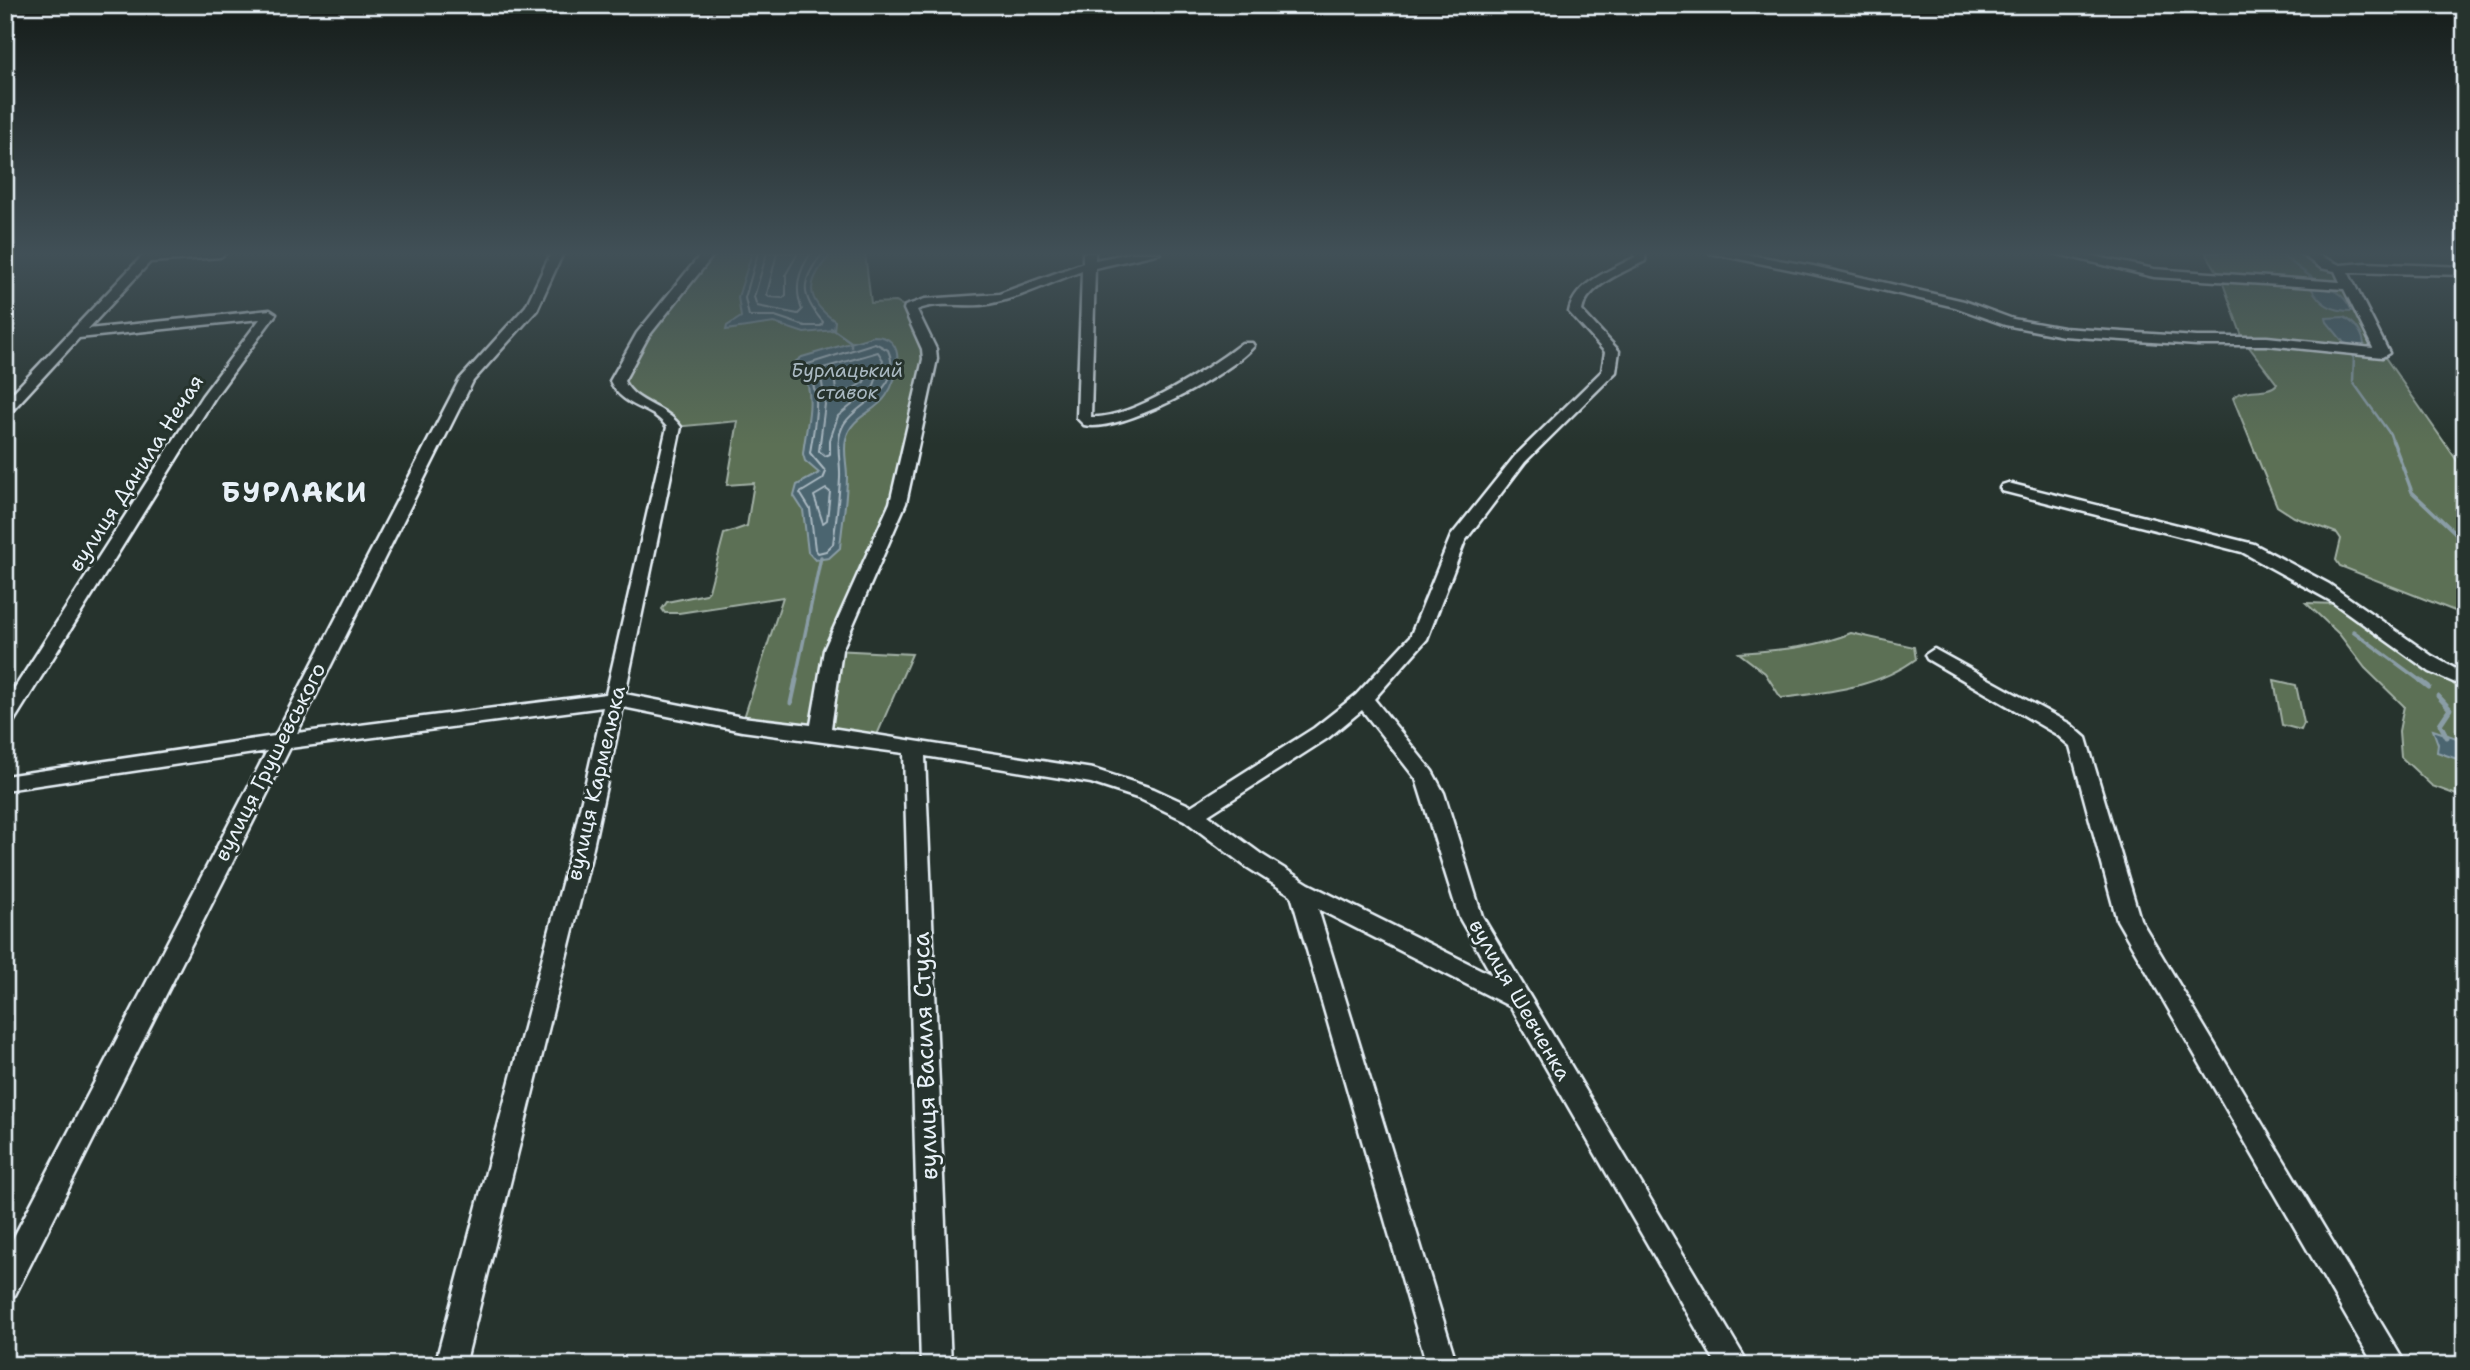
<svg xmlns="http://www.w3.org/2000/svg" width="2470" height="1370" font-family="'Shantell Sans',sans-serif">
	<style>
		.green { fill: #5c7054; stroke: #a2b0a6; stroke-width: 2 }
		.water { fill: #4c6570; stroke: #8a9da6; stroke-width: 2 }
		.lines { fill: none; stroke-linecap: round; stroke-linejoin: round }
		.shore { stroke: #aab9c2; stroke-width: 2 }
		.stream-far2 { stroke: #8a9da6; stroke-width: 2.5 }
		.stream-far1 { stroke: #8a9da6; stroke-width: 3.5 }
		.stream { stroke: #8a9da6; stroke-width: 5 }
		.minor-casing { stroke: #e8f1f8; stroke-width: 5 }
		.minor { fill: #26332d; fill-rule: evenodd }
		.labels { text-anchor: middle; stroke-width: 6; stroke-linejoin: round; paint-order: stroke }
		.far-water-label { font-size: 19px; font-style: italic; fill: #aab9c2; stroke: #26332d }
		.street-label { font-size: 21px; fill: #e8f1f8; stroke: #26332d }
		.near-street-label { font-size: 24px; fill: #e8f1f8; stroke: #26332d }
		.district-label { font-size: 28px; font-weight: bold; letter-spacing: 2px; fill: #e8f1f8; stroke: #26332d }
	</style>
	<rect width="100%" height="100%" fill="#26332d"/>
	<filter id="ink" filterUnits="userSpaceOnUse"><feTurbulence type="fractalNoise" baseFrequency=".0143" numOctaves="2"/><feDisplacementMap in="SourceGraphic" scale="14" xChannelSelector="R" yChannelSelector="G"/><feConvolveMatrix kernelMatrix="1 2 1 2 8 2 1 2 1" color-interpolation-filters="sRGB"/></filter>
	<g filter="url(#ink)">
		<!-- green -->
		<g class="green">
			<path d="M709,253h156l6,50 25,-1 14,7 19,40 -31,154 -64,147 78,4 -38,88 -132,-18 41,-127 -104,16h-14l-3,-4 5,-7 39,-8 3,-3 15,-57 23,-8 7,-43 -27,2 11,-64 -64,6 -50,-33 -3,-22z"/>
			<path d="M2206,253h99l35,16 42,84 83,119v143l-125,-49 -4,-6 5,-21 -4,-6 -43,-16 -17,-11 -44,-108c11,-12 34,-3 44,-14l-34,-45 -22,-61z"/>
			<path d="M2306,603l34,1 106,65 7,15 12,8v106l-33,-12 -31,-29 -2,-26 5,-25 -39,-38 -26,-34z"/>
			<path d="M1851,633l63,14 2,12c-39,29 -89,33 -135,39l-16,-25 -26,-20c39,-3 76,-5 112,-20z"/>
			<path d="M2274,680l22,5 8,38 -3,7 -19,-5z"/>
		</g>
		<!-- water -->
		<g class="water">
			<path d="M752,253h80c-24,27 -30,45 3,68l-1,9 -30,3 -30,-10 -48,7 1,-4 14,-9 -3,-20z"/>
			<path d="M2311,288c22,-1 32,4 41,23 -20,0 -31,-6 -41,-23z"/>
			<path d="M2344,317c11,6 20,17 20,29l-3,2 -17,-5 -17,-21 -1,-4z"/>
			<path d="M874,336c34,0 25,42 12,60 -12,18 -34,19 -40,43 -3,12 1,25 1,38 0,23 -5,47 -7,71l-11,10 -14,2 -7,-8 -5,-42 -9,-14 3,-11 22,-12 -14,-12 -2,-7c2,-22 10,-47 5,-68 -2,-10 -12,-14 -13,-24l7,-5z"/>
			<path d="M2433,730l24,8 8,8v13h-8l-20,-7 1,-8z"/>
		</g>
		<g class="lines">
			<!-- shore -->
			<g class="shore">
				<path d="M758,253l-13,45 4,18h26l30,10h16l2,-4c-24,-27 -22,-42 0,-69"/>
				<path d="M767,253l-13,44 3,9 41,8 4,-4c-8,-22 -4,-38 9,-57"/>
				<path d="M777,253l-10,41 2,3 14,1 3,-3v-21l12,-21"/>
				<path d="M875,343l13,7c17,41 -30,51 -44,74 -10,17 -3,36 -4,54 -1,22 -4,44 -7,66l-7,7 -8,2 -3,-4 -5,-40 -10,-16 23,-14 3,-7 -16,-19c5,-35 13,-55 -5,-88z"/>
				<path d="M878,352l5,8 -10,28 -35,28 -8,24v14l-5,2 -6,-5 6,-47 -5,-35z"/>
				<path d="M864,366l5,3 -5,13 -27,16 -3,-23z"/>
				<path d="M826,489l4,3 -3,28 -4,3 -9,-27z"/>
			</g>
			<!-- stream-far2 -->
			<g class="stream-far2">
				<path d="M2279,253l36,27"/>
				<path d="M831,328l20,14v5"/>
				<path d="M2354,354l-1,28 37,52 3,9"/>
			</g>
			<!-- stream-far1 -->
			<g class="stream-far1">
				<path d="M2393,441l19,51 53,50"/>
				<path d="M2353,631l69,51"/>
				<path d="M795,682l26,-125"/>
			</g>
			<!-- stream -->
			<g class="stream">
				<path d="M2420,680l9,7"/>
				<path d="M2438,696l12,13 -10,15 7,13"/>
				<path d="M791,703l5,-23"/>
			</g>
			<defs>
				<g id="minor">
					<path d="M145,253h81l-6,4 -70,5 -62,67 182,-19 6,4 -61,83 -203,327 -7,1v-22l197,-307 58,-77 -181,19 -69,75 -5,1v-13z"/>
					<path d="M551,253h12l-26,57 -64,71 -176,352 309,-39 61,-267c-16,-22 -43,-17 -57,-46l27,-48 65,-80h13l-67,84 -24,44c12,24 42,24 57,46l-56,267 117,23 69,8 13,-75 66,-147 33,-144 -1,-10 -18,-40 1,-3 20,-7 74,-5 84,-31v-10h12v7l36,-7h29l-65,15 -4,149c41,3 118,-49 151,-74h10l2,3c-25,29 -133,88 -170,79l-7,-7 5,-147c-31,11 -61,27 -94,33 -22,4 -50,-4 -71,6l19,39 1,10 -31,144 -64,147 -11,78 262,41 61,20 37,17 123,-78 42,-33 54,-58 41,-101 64,-80 87,-85 3,-19 -36,-40c5,-29 42,-42 66,-55l-1,-4h12l-1,8c-21,11 -59,25 -63,50l37,40 -3,21 -91,90 -60,79 -38,98 -53,60 58,72 12,22 38,123 267,449h-32l-206,-358 -193,-98 139,456h-30l-136,-470 -46,-29 -61,-46 -44,-21 -49,-16 -166,-27 26,609h-30l-17,-612 -162,-22 -119,-24 -33,154 -125,504h-30l133,-504 35,-154 -313,41 -275,547 -10,4v-45l262,-503 -262,39v-14l270,-40 185,-357 66,-73zM1362,710l54,69 43,138 33,58 -183,-91 -48,-30 -53,-39 120,-77z"/>
					<path d="M1710,253h29l74,13 151,35 49,18 50,9 134,9h70l106,11 -29,-59 -190,-12 -100,-24h25l75,16 186,13 -5,-11 -14,-3 -22,-15h15l26,12 26,-2 99,4v8l-117,-3 41,81 -7,4 -115,-12h-70l-134,-9 -58,-11 -50,-18 -142,-33z"/>
					<path d="M2008,483l246,61 75,40 103,72 33,18v13l-35,-15 -99,-71 -89,-49 -240,-61 -2,-3 2,-3z"/>
					<path d="M1934,649l136,75 16,14 54,181 266,446h-32l-257,-445 -47,-174 -14,-12 -129,-75 -2,-4z"/>
				</g>
			</defs>
			<!-- minor casing -->
			<use href="#minor" class="minor-casing"/>
			<!-- minor -->
			<use href="#minor" class="minor"/>
		</g>
	</g>
	<!-- sky -->
	<linearGradient id="sky" x2="0" y2="1"><stop stop-color="#151c19"/><stop offset="0.57" stop-color="#415057"/><stop offset="1" stop-color="#415057" stop-opacity="0"/></linearGradient>
	<rect width="2470" height="445" fill="url(#sky)"/>
	<g class="labels">
		<!-- far-water labels -->
		<g class="far-water-label">
			<text x="847" y="377">Бурлацький<tspan x="847" dy="22">ставок</tspan></text>
		</g>
		<!-- street labels -->
		<g class="street-label">
			<text transform="translate(136 473) rotate(-57)" y="7">вулиця Данила Нечая</text>
			<text transform="translate(270 762) rotate(-63)" y="7">вулиця Грушевського</text>
			<text transform="translate(596 783) rotate(-77)" y="7">вулиця Кармелюка</text>
			<text transform="translate(1520 1000) rotate(60)" y="7">вулиця Шевченка</text>
		</g>
		<!-- near-street labels -->
		<g class="near-street-label">
			<text transform="translate(925 1056) rotate(-92)" y="8">вулиця Василя Стуса</text>
		</g>
		<!-- district labels -->
		<g class="district-label">
			<text x="295" y="502">БУРЛАКИ</text>
		</g>
	</g>
	<!-- margin -->
	<rect width="2470" height="1370" fill="none" stroke="#26332d" stroke-width="28"/>
	<rect x="14" y="14" width="2442" height="1342" fill="none" stroke="#e8f1f8" stroke-width="2.5" filter="url(#ink)"/>
</svg>
